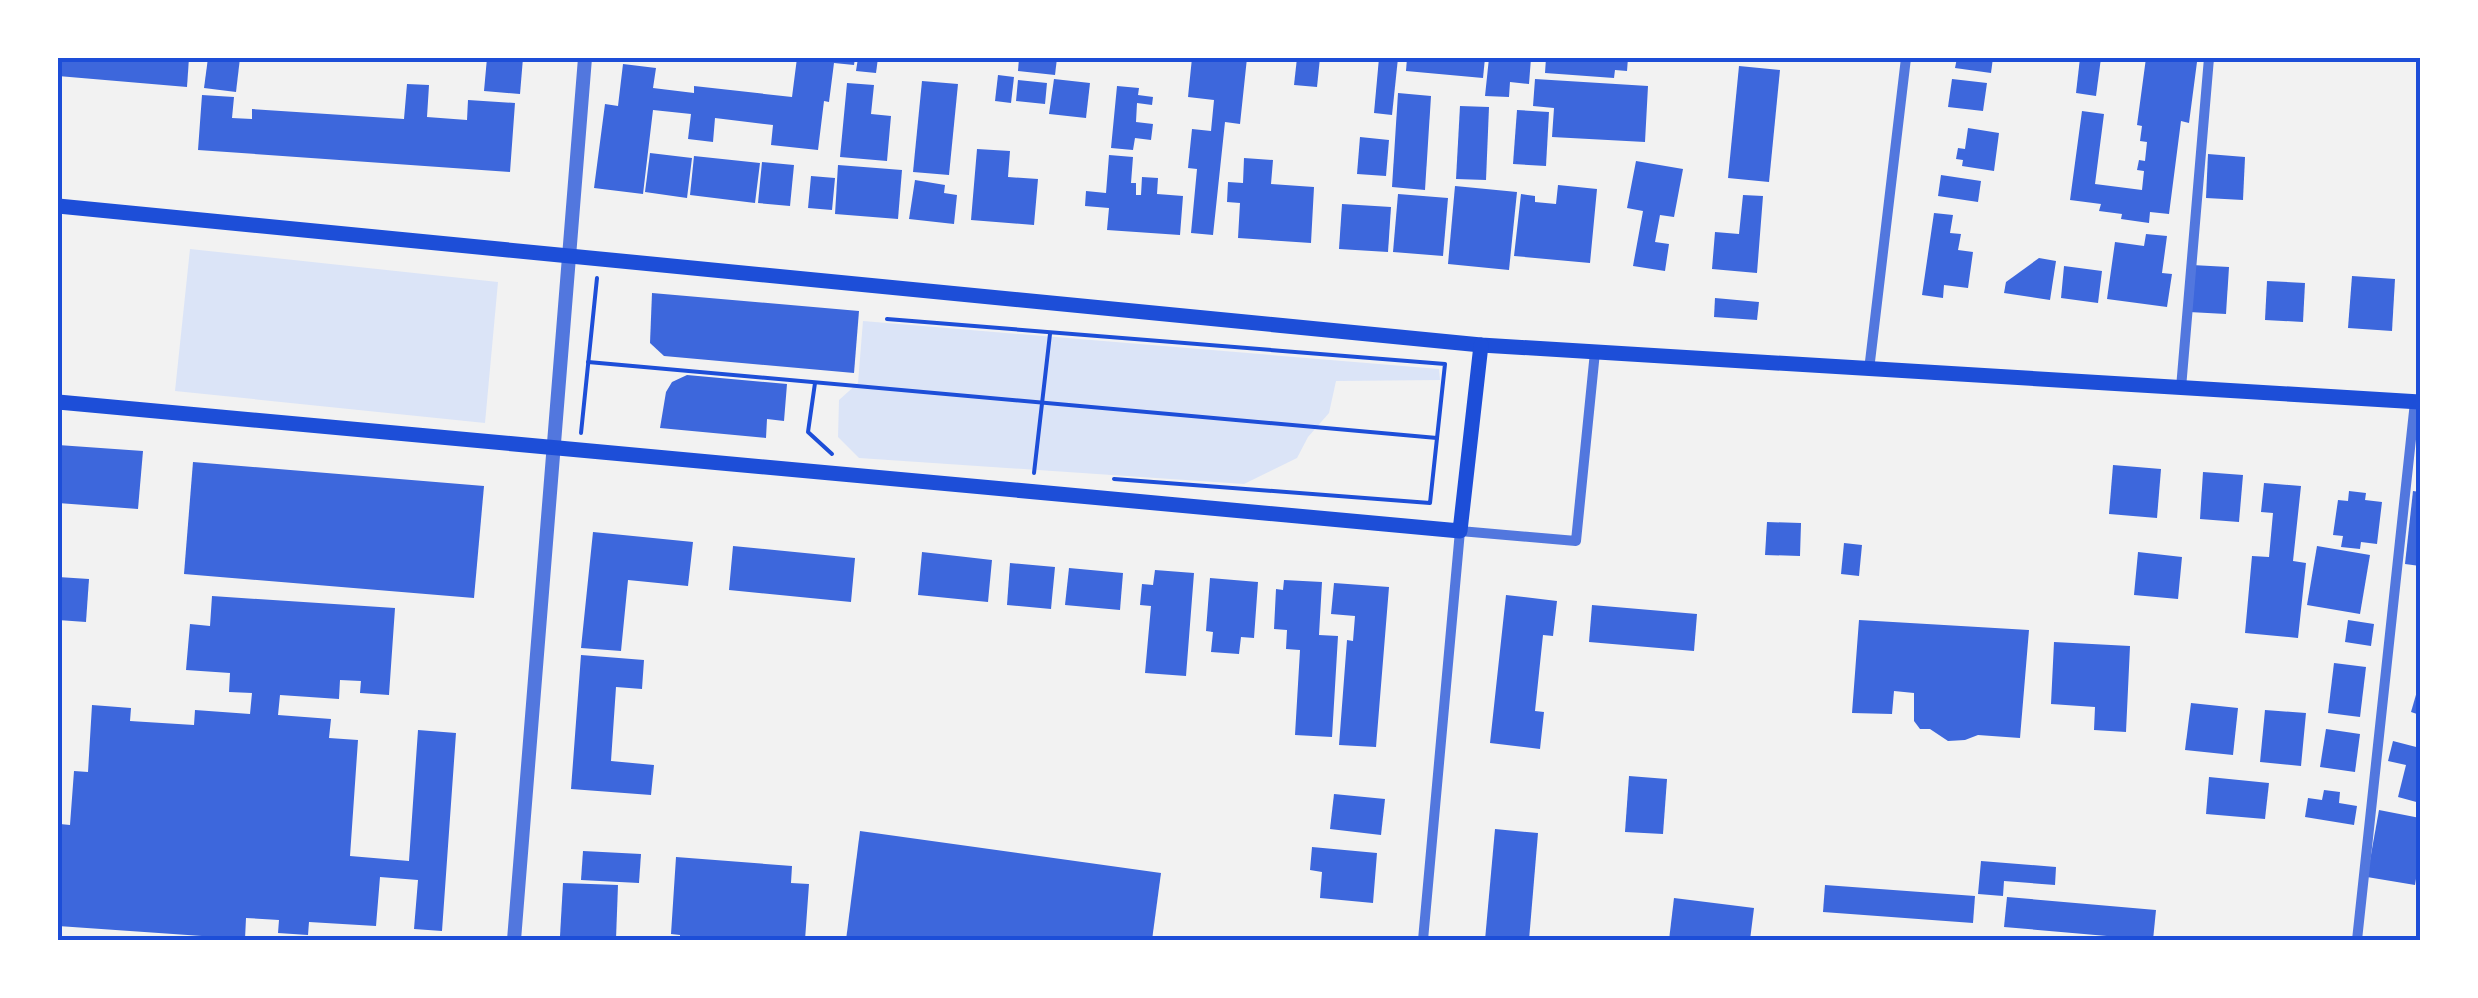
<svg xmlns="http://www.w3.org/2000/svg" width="2478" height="998" font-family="Lato,sans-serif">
  <rect width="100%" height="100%" fill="#f2f2f2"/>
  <g fill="#dbe4f7">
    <polygon points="190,249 498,282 485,423 175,391"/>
    <polygon points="863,321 1439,369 1440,380 1336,381 1329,413 1308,437 1297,458 1244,484 859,458 838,437 839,400 858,383"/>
  </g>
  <g fill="#3d67dc">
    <polygon points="58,58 189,58 187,87 58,76"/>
    <polygon points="208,58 240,58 236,92 204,88"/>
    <polygon points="487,58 523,58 520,94 484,91"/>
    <polygon points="797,58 855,58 854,65 834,63 829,102 824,101 818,150 771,145 773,125 715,118 713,142 688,139 691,114 653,110 643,194 594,188 605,104 618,106 623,64 656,68 653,88 694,93 694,86 792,97"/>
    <polygon points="858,58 878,58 876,73 856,71"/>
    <polygon points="1019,58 1057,58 1055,75 1018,71"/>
    <polygon points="1192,58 1247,58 1240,124 1225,122 1213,235 1191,233 1197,169 1188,168 1192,129 1211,131 1214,100 1188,97"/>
    <polygon points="1297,58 1320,58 1317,87 1294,85"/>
    <polygon points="1379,58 1398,58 1392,115 1374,113"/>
    <polygon points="1407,58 1485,58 1483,78 1406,71"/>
    <polygon points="1489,58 1531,58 1529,84 1510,82 1509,97 1485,96"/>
    <polygon points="1546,58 1628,58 1627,71 1615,70 1614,78 1545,73"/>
    <polygon points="1957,58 1993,58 1991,73 1955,68"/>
    <polygon points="2080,58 2101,58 2096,96 2076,93"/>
    <polygon points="2146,58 2197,62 2189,123 2181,121 2169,214 2150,212 2149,223 2121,219 2122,214 2099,211 2101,204 2070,200 2082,111 2104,114 2095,184 2142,190 2144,171 2137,170 2139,160 2145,161 2147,142 2140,141 2142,126 2137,125"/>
    <polygon points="1739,66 1780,70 1769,182 1728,178"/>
    <polygon points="998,75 1014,77 1011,103 995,101"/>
    <polygon points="1054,79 1090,83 1086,118 1049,114"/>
    <polygon points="1535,79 1648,86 1645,142 1552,137 1554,108 1533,106"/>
    <polygon points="1952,79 1987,83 1983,111 1948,107"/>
    <polygon points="1018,80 1047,83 1045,104 1016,101"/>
    <polygon points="922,81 958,84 949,175 913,172"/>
    <polygon points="847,83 874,85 871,114 891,116 887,161 840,157"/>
    <polygon points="407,84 429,85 427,117 467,120 468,100 515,103 510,172 198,150 202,95 234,97 232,118 252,119 252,109 404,119"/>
    <polygon points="1117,86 1139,88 1138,95 1153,97 1152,105 1137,103 1136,122 1153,124 1151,140 1135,138 1133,150 1111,148"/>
    <polygon points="1398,93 1431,96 1425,190 1392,187"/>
    <polygon points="1460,106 1489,107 1486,180 1456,179"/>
    <polygon points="1517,110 1549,112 1546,166 1513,164"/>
    <polygon points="1968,128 1999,133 1994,171 1962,166 1963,160 1956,159 1958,148 1965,149"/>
    <polygon points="1360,137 1389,140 1386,176 1357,174"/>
    <polygon points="977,149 1010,151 1008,177 1038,179 1034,225 971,220"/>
    <polygon points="650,153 692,158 687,198 645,192"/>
    <polygon points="2208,154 2245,157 2243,200 2206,198"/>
    <polygon points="1109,155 1133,157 1131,183 1136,183 1136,195 1141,195 1142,177 1158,178 1157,194 1183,196 1180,235 1107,230 1109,208 1085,206 1086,191 1106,193"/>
    <polygon points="694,156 760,163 755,203 690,195"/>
    <polygon points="1244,158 1273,160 1271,184 1314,187 1311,243 1238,238 1240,203 1227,202 1228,182 1243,183"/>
    <polygon points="1636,161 1683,169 1674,217 1660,215 1655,242 1669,244 1665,271 1633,266 1643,211 1627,208"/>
    <polygon points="762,162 794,165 790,206 758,203"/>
    <polygon points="838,165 902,170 898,219 835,214"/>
    <polygon points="1941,175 1981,181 1978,202 1938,196"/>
    <polygon points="811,176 835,178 832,210 808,208"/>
    <polygon points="915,180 945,185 944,193 957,195 954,224 909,219"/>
    <polygon points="1558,185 1597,189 1590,263 1514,256 1521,194 1535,196 1535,202 1556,204"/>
    <polygon points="1455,186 1517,192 1509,270 1448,264"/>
    <polygon points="1398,194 1448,198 1443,256 1393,252"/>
    <polygon points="1743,195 1763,196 1757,273 1712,269 1715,232 1739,234"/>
    <polygon points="1342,204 1391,207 1388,252 1339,249"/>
    <polygon points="1934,213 1953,215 1950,233 1961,234 1958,250 1973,252 1968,288 1944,285 1943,298 1922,295"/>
    <polygon points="2146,234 2167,236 2162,273 2172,274 2167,307 2107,299 2115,242 2144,246"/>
    <polygon points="2039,258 2056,261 2050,300 2004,293 2006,282"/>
    <polygon points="2192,265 2229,267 2226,314 2189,312"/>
    <polygon points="2064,266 2102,271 2098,303 2061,298"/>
    <polygon points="2352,276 2395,279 2392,331 2348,328"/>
    <polygon points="2267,281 2305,283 2303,322 2265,320"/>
    <polygon points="652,293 859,311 854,373 664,356 650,343"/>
    <polygon points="1715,298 1759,302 1757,320 1714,317"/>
    <polygon points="687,375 787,384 784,421 767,419 766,438 660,428 666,392 672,382"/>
    <polygon points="58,445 143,451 138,509 58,503"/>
    <polygon points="193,462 484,486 474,598 184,574"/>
    <polygon points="2113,465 2161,469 2157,518 2109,514"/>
    <polygon points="2203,472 2243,475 2239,522 2200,519"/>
    <polygon points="2264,483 2301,486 2293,561 2306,563 2298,638 2245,633 2252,556 2269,557 2273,513 2261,512"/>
    <polygon points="2349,491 2366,493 2365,500 2382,502 2377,544 2361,542 2360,549 2341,547 2343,536 2333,535 2338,500 2348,501"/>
    <polygon points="2413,491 2420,492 2420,566 2405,564"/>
    <polygon points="1767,522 1801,523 1800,556 1765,555"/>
    <polygon points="593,532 693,542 688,586 628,580 621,651 581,648"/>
    <polygon points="1844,543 1862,545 1859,576 1841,574"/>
    <polygon points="733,546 855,558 851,602 729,590"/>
    <polygon points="2317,546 2370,555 2360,614 2307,605"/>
    <polygon points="922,552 992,560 988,602 918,595"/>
    <polygon points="2138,552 2182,557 2178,599 2134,595"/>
    <polygon points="1010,563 1055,567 1051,609 1007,605"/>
    <polygon points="1069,568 1123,573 1120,610 1065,605"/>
    <polygon points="1155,570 1194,573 1186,676 1145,673 1151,606 1140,605 1142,584 1153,585"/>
    <polygon points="58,577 89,579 86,622 58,620"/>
    <polygon points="1210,578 1258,582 1254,638 1241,637 1239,654 1211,652 1213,632 1206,631"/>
    <polygon points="1284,580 1322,582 1319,635 1338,636 1332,737 1295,735 1300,650 1286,649 1287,630 1274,629 1276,589 1283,590"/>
    <polygon points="1334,583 1389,587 1376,747 1339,745 1347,640 1353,641 1355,616 1331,614"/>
    <polygon points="1506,595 1557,601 1553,636 1543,635 1535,711 1544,712 1540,749 1490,743"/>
    <polygon points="212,596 395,608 389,695 360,693 361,681 340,680 339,699 280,695 278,715 331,719 329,738 358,740 350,856 409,861 418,730 456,733 442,931 414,929 418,880 380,877 376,926 309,922 308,935 278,933 279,920 246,918 245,939 58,926 60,824 70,825 74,771 88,772 92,705 131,708 130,721 194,725 195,710 250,714 252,693 229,692 230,673 186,670 190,624 210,626"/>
    <polygon points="1592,605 1697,614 1694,651 1589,642"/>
    <polygon points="1859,620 2029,630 2020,738 1978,735 1965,740 1948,741 1930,729 1920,729 1914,721 1914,693 1894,691 1892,714 1852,713"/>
    <polygon points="2348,620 2374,624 2371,646 2345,642"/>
    <polygon points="2054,642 2130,646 2126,732 2094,730 2095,707 2051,704"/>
    <polygon points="581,655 644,660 642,689 616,687 611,761 654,765 651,795 571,789"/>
    <polygon points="2334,663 2366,667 2360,717 2328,713"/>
    <polygon points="2420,681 2420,715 2411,712"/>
    <polygon points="2191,703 2238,708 2233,755 2185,750"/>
    <polygon points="2265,710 2306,713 2301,766 2260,762"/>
    <polygon points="2326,729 2360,734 2355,772 2320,767"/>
    <polygon points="2393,741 2420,748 2420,803 2398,797 2406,765 2388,761"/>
    <polygon points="1629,776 1667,779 1663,834 1625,832"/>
    <polygon points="2209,777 2269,783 2265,819 2206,814"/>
    <polygon points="2324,790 2340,792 2339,803 2357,806 2354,825 2305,817 2308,798 2322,800"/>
    <polygon points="1334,794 1385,799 1381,835 1330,829"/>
    <polygon points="2379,810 2420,818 2420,854 2415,885 2367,877"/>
    <polygon points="1495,829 1538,833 1529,940 1485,940"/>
    <polygon points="860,831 1161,873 1152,940 846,940"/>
    <polygon points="1312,847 1377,853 1373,903 1320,898 1322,872 1310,870"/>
    <polygon points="583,851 641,854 639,883 581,880"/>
    <polygon points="676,857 792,866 791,883 809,884 805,940 680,940 680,935 671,934"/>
    <polygon points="1981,861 2056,867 2055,885 2004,881 2003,896 1978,894"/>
    <polygon points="563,883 618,885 616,939 560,936"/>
    <polygon points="1825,885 1975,896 1973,923 1823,912"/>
    <polygon points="2007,897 2156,910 2153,940 2004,927"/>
    <polygon points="1674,898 1754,908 1750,940 1669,940"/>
  </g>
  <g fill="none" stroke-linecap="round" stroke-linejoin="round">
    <g stroke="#1d4ed8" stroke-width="4">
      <polyline points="887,319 1445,364 1430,503 1114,479"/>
      <polyline points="588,362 1437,438"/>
      <polyline points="815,383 808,432 832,454"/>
      <polyline points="581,433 597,278"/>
      <polyline points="1034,473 1050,334"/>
    </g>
    <g stroke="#5277de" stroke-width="10">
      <polyline points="1869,370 1906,58"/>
      <polyline points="2181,388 2209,58"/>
      <polyline points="1423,940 1460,531 1576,541 1595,352"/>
      <polyline points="2357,940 2415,402"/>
    </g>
    <polyline stroke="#5277de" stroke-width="14" points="514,940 585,58"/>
    <g stroke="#1d4ed8" stroke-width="15">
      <polyline points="58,206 1481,345 2420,402"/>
      <polyline points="58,402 1460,531 1481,345"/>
    </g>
  </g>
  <rect width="2478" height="998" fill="none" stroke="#ffffff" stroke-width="120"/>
  <rect x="60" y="60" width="2358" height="878" fill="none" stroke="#1d4ed8" stroke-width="4"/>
</svg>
